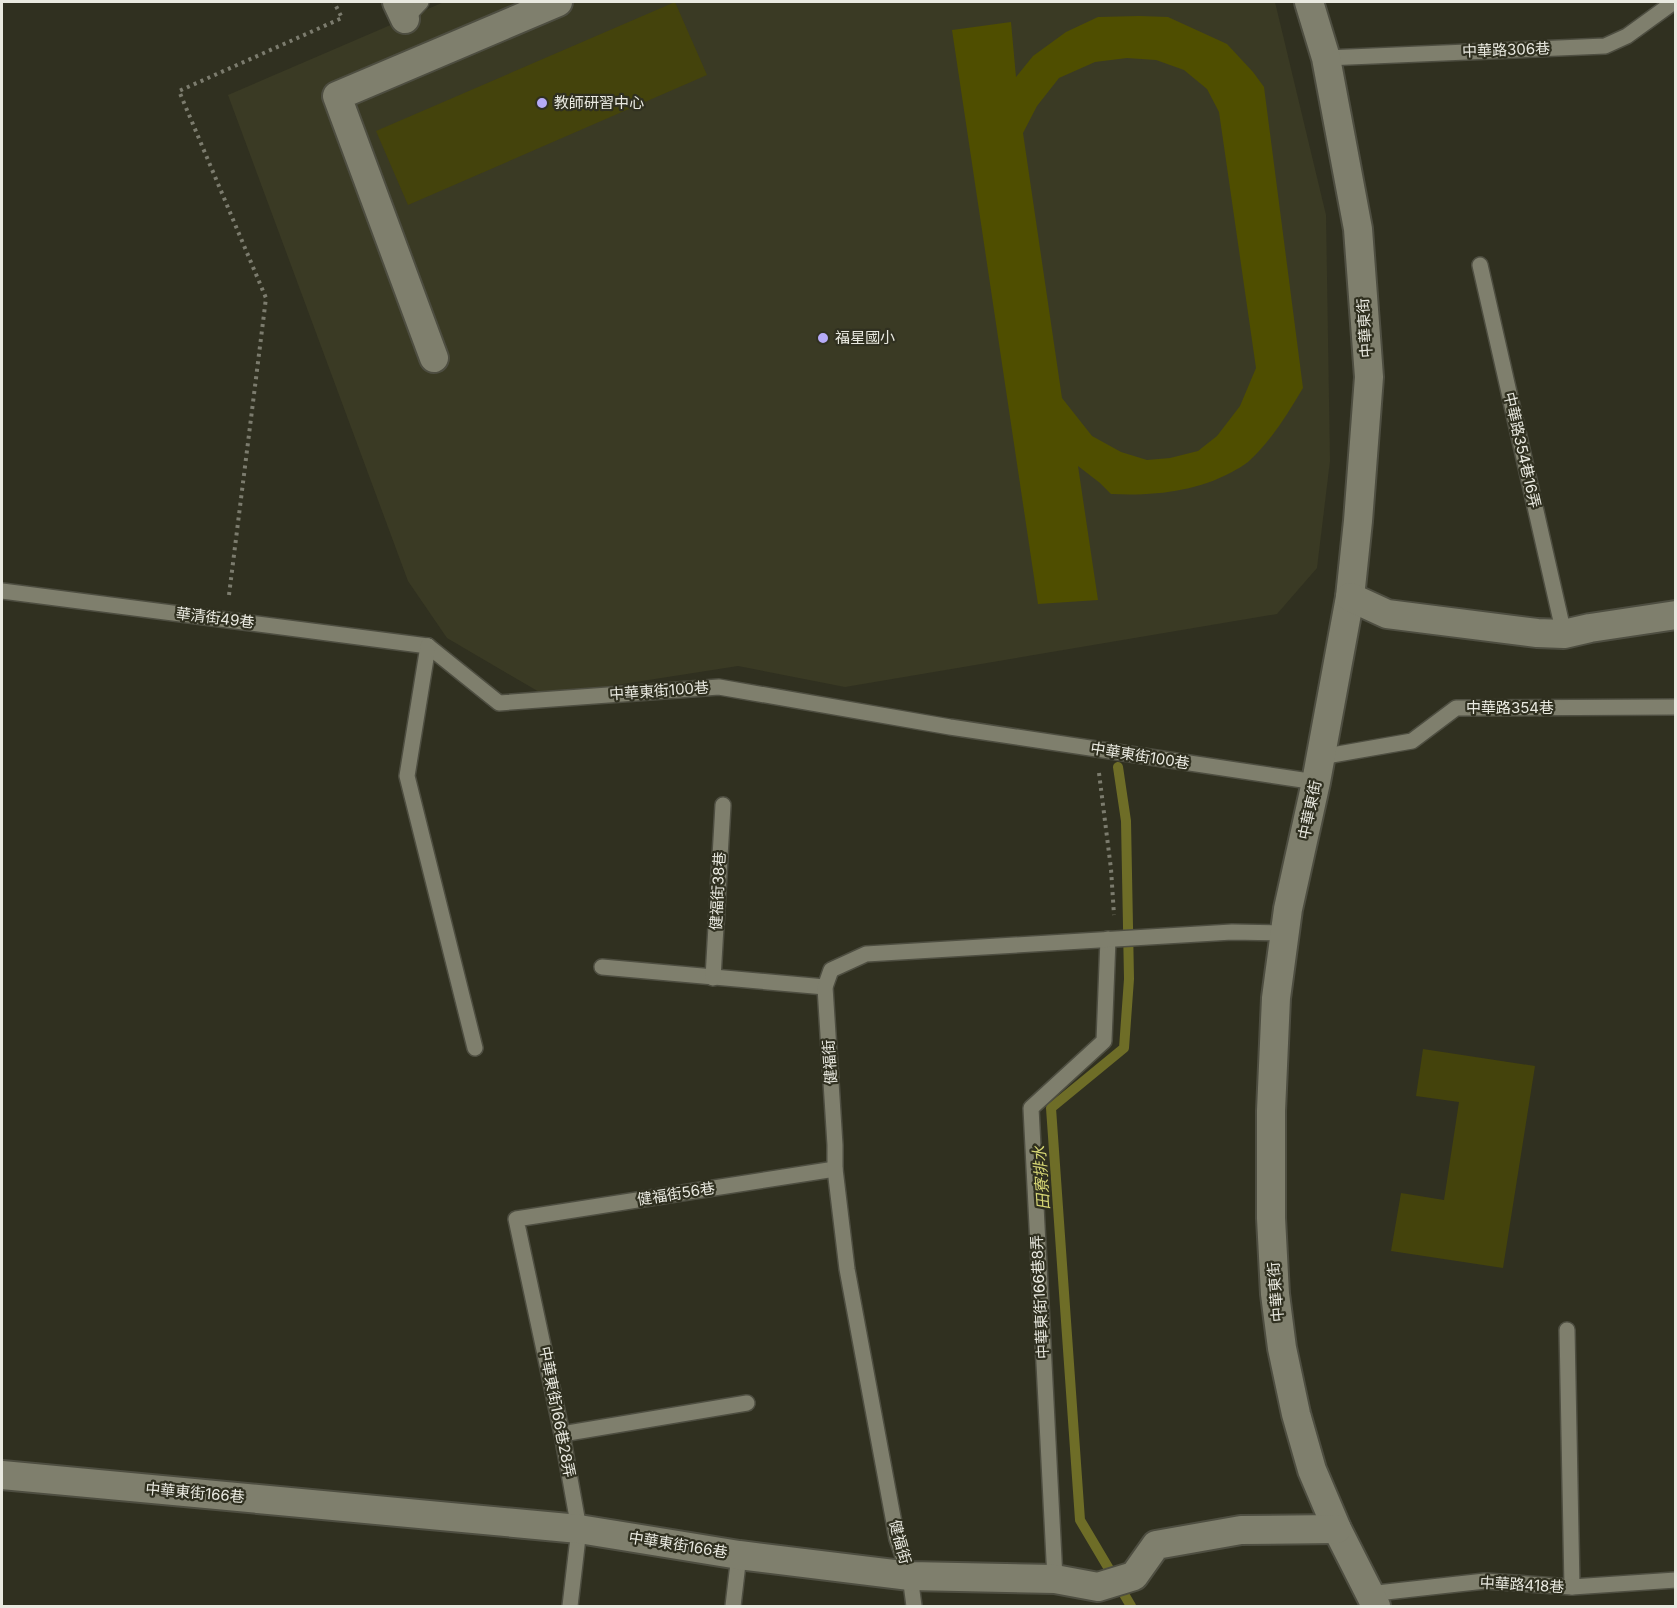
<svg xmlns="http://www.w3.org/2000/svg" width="1677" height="1608" font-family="Inter,'Noto Sans TC',sans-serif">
  <rect width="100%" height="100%" fill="#303020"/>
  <polygon fill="#3a3a24" points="444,2 1275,2 1326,215 1330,461 1317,568 1277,614 845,687 738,666 546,696 447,638 408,581 228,95"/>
  <path fill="#4f4e00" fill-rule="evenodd" d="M1139 16 1168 17 1227 44 1253 72 1264 87 1303 388C1287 415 1271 441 1248 462 1243 466 1237 469 1232 472 1195 492 1153 496 1111 494L1100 483 1078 466 1098 600 1038 604 952 30 1011 22 1016 77 1033 56 1066 32 1098 17ZM1127 58 1156 60 1184 70 1207 89 1219 112 1256 368 1240 406 1217 436 1198 451 1170 458 1147 460 1121 452 1092 436 1062 398 1023 133 1037 106 1059 78 1095 62Z"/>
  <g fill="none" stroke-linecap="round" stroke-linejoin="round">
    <polyline stroke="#6e6d27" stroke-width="10" points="1118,767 1126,821 1129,979 1124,1048 1051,1108 1080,1520 1131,1606"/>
  </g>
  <g fill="#44430c">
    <polygon points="675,2 707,75 408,205 376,131"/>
    <polygon points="1423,1049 1535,1066 1503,1268 1391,1251 1401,1193 1444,1200 1459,1102 1416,1096"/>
  </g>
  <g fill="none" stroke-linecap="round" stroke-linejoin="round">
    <defs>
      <g id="lane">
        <polyline points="405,19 421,2"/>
        <polyline points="1326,58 1605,46 1627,36 1674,2"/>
        <polyline points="1480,265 1564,634"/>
        <polyline points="2,591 428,646"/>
        <polyline points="428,646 499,703 719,687 950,727 1316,782"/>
        <polyline points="428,646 407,776 475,1048"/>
        <polyline points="1321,757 1412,741 1456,708 1676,707"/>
        <polyline points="602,967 825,987"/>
        <polyline points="713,978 723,805"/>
        <polyline points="1567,1330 1572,1587"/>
        <polyline points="562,1434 747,1403"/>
        <polyline points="1055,1579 1031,1108 1104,1041 1108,939"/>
        <polyline points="1368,1594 1485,1581 1572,1587 1676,1580"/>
        <polyline points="570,1606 579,1529 562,1434 516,1219 835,1169"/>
        <polyline points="733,1606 739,1555"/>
        <polyline points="914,1606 910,1576 897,1539 847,1269 835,1169 835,1145 825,987 831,970 866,954 1232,932 1285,933"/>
      </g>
      <g id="street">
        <polyline points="397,2 405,19"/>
        <polyline points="1309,2 1326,58 1358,229 1369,377 1358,521 1350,597 1316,782 1288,909 1276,998 1271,1111 1271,1218 1275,1294 1282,1348 1296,1414 1312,1470 1337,1529 1376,1606"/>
        <polyline points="434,358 337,96 558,2"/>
        <polyline points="1350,597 1387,614 1537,633 1564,634 1590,628 1676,615"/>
        <polyline points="2,1475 579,1529 739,1555 910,1576 1055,1579 1098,1587 1134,1576 1156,1545 1241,1530 1337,1529"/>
      </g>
    </defs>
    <use href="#lane" stroke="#4e4e41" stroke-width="18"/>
    <use href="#street" stroke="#4e4e41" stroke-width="32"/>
    <g stroke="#7c7c6e" stroke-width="4" stroke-dasharray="3 4.5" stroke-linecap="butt">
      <polyline points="229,595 266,298 179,91 342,18 334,2"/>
      <polyline points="1099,773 1111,869 1114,915"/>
    </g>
    <use href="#lane" stroke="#7f7f6d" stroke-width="15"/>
    <use href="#street" stroke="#7f7f6d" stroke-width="28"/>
  </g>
  <g fill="#b6abf8" stroke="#303020" stroke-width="2">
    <circle cx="542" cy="103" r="6"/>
    <circle cx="823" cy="338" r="6"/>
  </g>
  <g text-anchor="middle" stroke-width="4.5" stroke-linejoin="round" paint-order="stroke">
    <g font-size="15" fill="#e9e9e0" stroke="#303020">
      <text transform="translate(1506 50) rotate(-2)" y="5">中華路306巷</text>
      <text transform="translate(1365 328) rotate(-94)" y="5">中華東街</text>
      <text transform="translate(1522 450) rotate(77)" y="5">中華路354巷16弄</text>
      <text transform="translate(215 618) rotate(7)" y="5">華清街49巷</text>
      <text transform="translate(659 691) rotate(-4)" y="5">中華東街100巷</text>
      <text x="1510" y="713">中華路354巷</text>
      <text transform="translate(1140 756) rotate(9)" y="5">中華東街100巷</text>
      <text transform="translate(1310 810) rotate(-78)" y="5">中華東街</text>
      <text transform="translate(718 891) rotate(-87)" y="5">健福街38巷</text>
      <text transform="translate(830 1062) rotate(-94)" y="5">健福街</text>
      <text transform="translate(676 1194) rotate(-9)" y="5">健福街56巷</text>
      <text transform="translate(1276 1292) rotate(-95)" y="5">中華東街</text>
      <text transform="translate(1040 1297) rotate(-93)" y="5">中華東街166巷8弄</text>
      <text transform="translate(557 1412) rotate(79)" y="5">中華東街166巷28弄</text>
      <text transform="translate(195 1493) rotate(5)" y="5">中華東街166巷</text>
      <text transform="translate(900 1542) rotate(75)" y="5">健福街</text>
      <text transform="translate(678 1545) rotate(9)" y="5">中華東街166巷</text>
      <text transform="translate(1522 1585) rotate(3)" y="5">中華路418巷</text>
    </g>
    <g font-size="15" fill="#e9e9e0" stroke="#303020" text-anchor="start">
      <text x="554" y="108">教師研習中心</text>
      <text x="835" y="343">福星國小</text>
    </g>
    <g font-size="16" font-style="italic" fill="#d6d674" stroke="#303020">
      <text transform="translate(1041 1178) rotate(-94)" y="6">田寮排水</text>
    </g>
  </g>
  <rect width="1677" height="1608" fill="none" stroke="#e9e9e0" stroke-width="6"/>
</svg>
